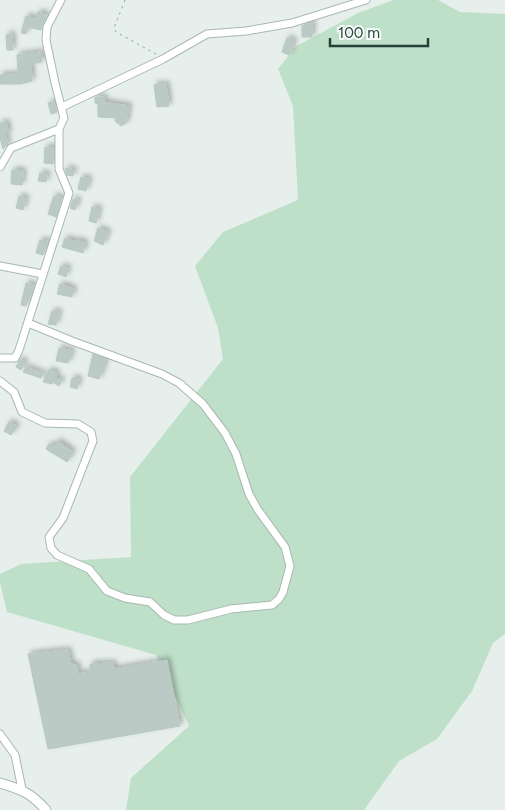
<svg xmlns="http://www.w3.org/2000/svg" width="505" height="810" font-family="Figtree,sans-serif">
  <defs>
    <filter id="shadow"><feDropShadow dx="3" dy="-3" stdDeviation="2.5" flood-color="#0004"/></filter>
  </defs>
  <rect width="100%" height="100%" fill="#e6efeb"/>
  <polygon fill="#bfe0c8" points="394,0 438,0 460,12 505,14 505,634 493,643 472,691 437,739 399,761 364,810 126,810 131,778 189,726 156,655 7,612 0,582 0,574 21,564 131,557 130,477 223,359 218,328 195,266 223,232 298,200 293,106 278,69 295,47 358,13"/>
  <g fill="#bbcac4" stroke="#b8c9c2" filter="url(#shadow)">
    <polygon points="38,12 47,15 42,25 41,30 28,27 26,34 21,33 26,16 36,19"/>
    <polygon points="312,22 312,37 302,37 302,26"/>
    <polygon points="12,34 13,50 7,50 6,35"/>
    <polygon points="287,38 294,41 289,55 282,52"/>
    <polygon points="41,52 42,62 31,64 32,81 21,84 0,84 0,75 18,74 17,55"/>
    <polygon points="166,84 169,106 157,107 154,85"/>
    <polygon points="95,97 104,97 104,102 129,106 126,123 121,126 115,121 116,118 98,117 98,104 95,103"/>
    <polygon points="54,102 57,112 51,114 48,103"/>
    <polygon points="0,122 2,123 6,122 9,133 5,134 8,144 3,149 0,138"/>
    <polygon points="45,147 54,148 53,164 44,163"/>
    <polygon points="65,168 74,170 73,176 67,175"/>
    <polygon points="12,170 23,171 22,185 11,184"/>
    <polygon points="40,173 47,174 46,182 38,181"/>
    <polygon points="81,177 89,179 86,191 78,189"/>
    <polygon points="19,196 26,198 23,210 16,208"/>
    <polygon points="54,196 62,198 56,217 48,214"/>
    <polygon points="73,199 78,200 75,210 70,208"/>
    <polygon points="92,207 99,209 96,223 89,221"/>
    <polygon points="98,228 108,232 103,245 94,241"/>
    <polygon points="65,238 76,242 77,240 85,243 83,253 62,247"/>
    <polygon points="40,240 48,241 43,255 36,253"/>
    <polygon points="61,266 68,268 66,277 58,274"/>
    <polygon points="26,283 34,285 26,306 21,305"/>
    <polygon points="60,284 74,289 72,297 57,294"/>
    <polygon points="52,311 59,312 56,325 48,324"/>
    <polygon points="59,348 72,351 68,363 56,361"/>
    <polygon points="93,354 106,359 99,379 88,376"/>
    <polygon points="20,359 25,362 21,370 16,367"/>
    <polygon points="26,367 43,374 41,378 23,372"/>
    <polygon points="49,370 57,373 55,378 62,380 59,386 53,382 52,384 43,382 45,378 44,375 46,376"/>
    <polygon points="72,378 79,379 77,389 70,387"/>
    <polygon points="9,422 17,426 11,435 4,431"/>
    <polygon points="58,441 73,452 67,462 46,449 49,444 53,446"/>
    <polygon points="68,650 71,664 77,665 78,674 90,672 90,664 113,663 114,669 167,660 180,726 48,749 28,654"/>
  </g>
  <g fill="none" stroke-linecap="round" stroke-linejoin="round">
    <defs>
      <g id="minor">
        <polyline points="62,107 163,59 207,34 246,31 292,23 366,0"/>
        <polyline points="0,167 11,148 59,129"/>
        <polyline points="0,266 43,274"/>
        <polyline points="0,358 15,358 19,350 69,193 59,169 59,129 64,118 55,83 46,40 47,27 61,0"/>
        <polyline points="0,381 14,392 22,412 45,423 78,424 91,432 93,441 89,451 63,518 49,537 51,548 57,555 89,569 107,591 125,598 150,602 164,615 174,620 188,620 231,609 272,605 279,599 283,592 290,566 285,547 258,510 249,494 236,454 225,433 203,404 179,383 162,374 72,341 28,323"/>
        <polyline points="0,734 15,755 22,789"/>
      </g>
      <path id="tertiary" d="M0 783C21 789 31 793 46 810"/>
    </defs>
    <use href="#minor" stroke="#a8b8b2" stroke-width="9"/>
    <use href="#tertiary" stroke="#a8b8b2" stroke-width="11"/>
    <polyline stroke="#86b3a5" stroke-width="1" stroke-dasharray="2.5 4" stroke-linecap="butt" points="125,0 114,28 116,32 156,54"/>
    <use href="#minor" stroke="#fff" stroke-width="7"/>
    <use href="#tertiary" stroke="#fff" stroke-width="9"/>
  </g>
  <path d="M330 38v8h98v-8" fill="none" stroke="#24423a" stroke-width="2.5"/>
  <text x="338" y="38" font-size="15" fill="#24423a" stroke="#f7fbf9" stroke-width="4" paint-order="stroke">100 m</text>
</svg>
